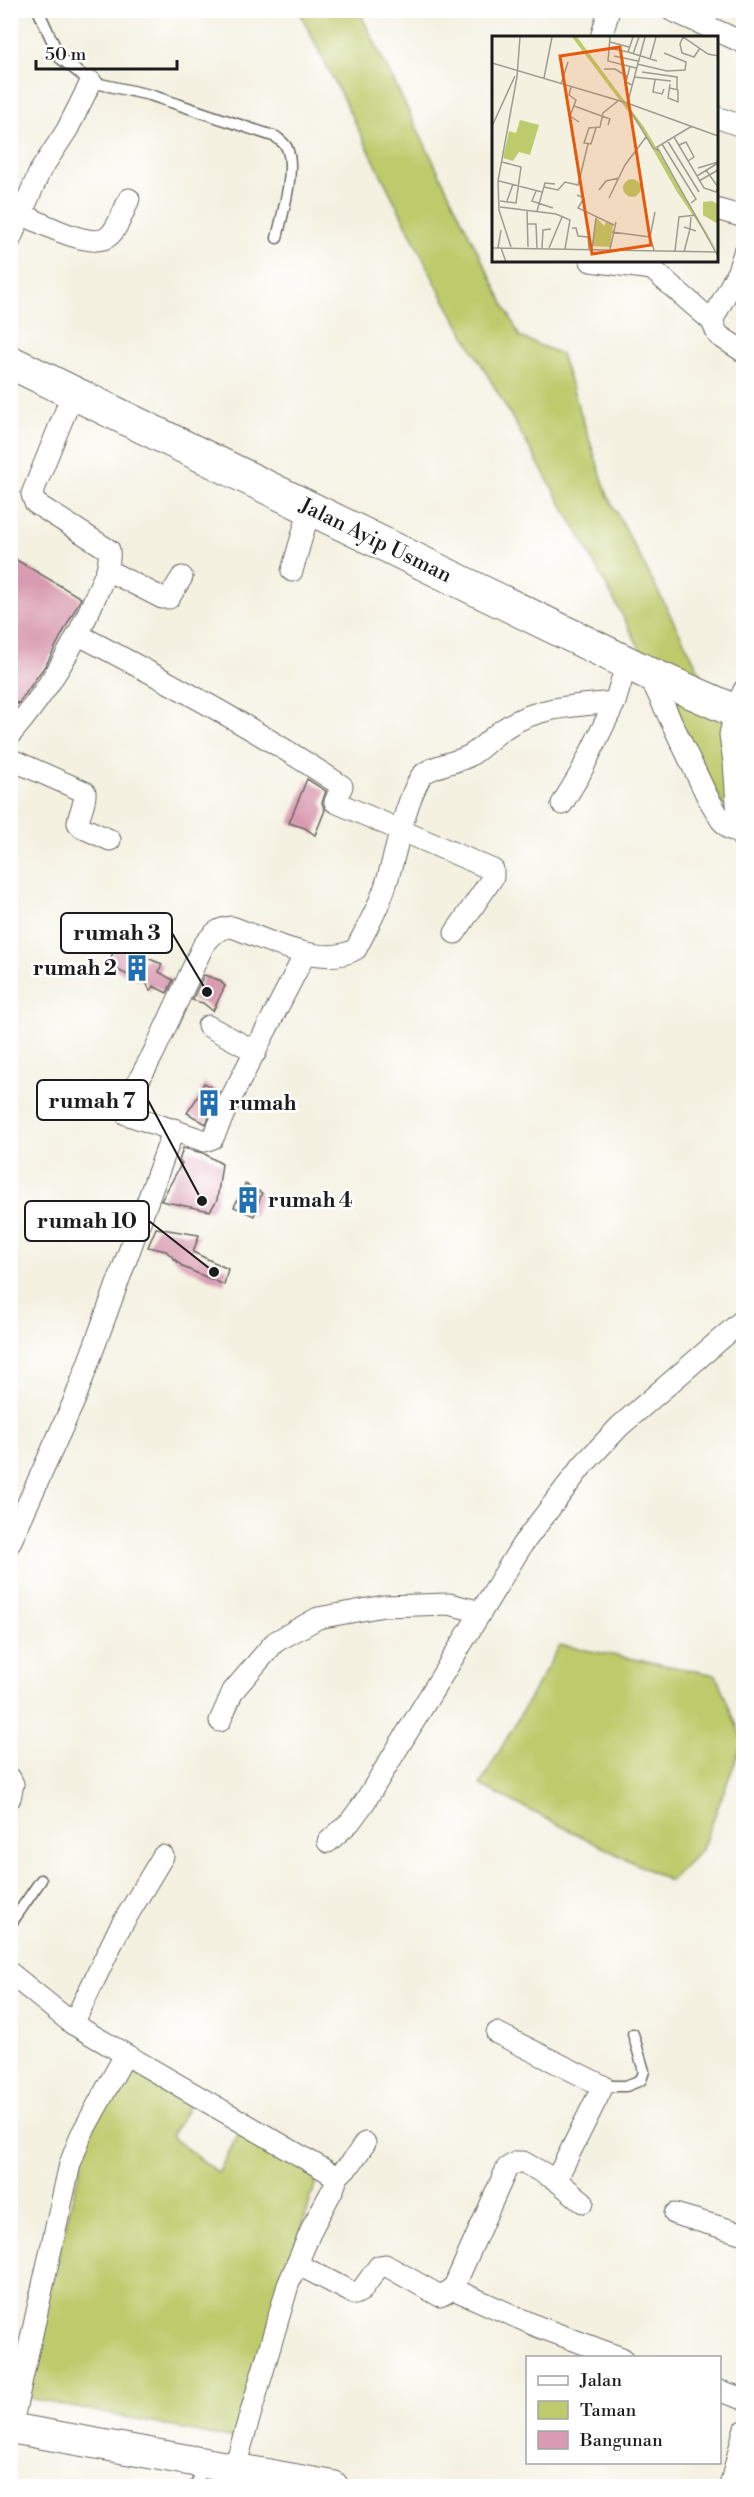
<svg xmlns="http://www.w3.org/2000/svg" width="754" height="2497" font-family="'Libre Bodoni',serif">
  <rect width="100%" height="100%" fill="#fff"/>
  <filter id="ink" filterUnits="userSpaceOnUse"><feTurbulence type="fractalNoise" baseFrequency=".0167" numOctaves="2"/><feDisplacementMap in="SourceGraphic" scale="12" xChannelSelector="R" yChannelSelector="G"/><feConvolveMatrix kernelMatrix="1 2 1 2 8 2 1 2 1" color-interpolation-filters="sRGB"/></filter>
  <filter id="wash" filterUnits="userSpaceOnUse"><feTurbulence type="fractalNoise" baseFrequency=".008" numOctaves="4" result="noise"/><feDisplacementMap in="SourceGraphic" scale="24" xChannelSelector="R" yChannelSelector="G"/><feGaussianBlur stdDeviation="1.35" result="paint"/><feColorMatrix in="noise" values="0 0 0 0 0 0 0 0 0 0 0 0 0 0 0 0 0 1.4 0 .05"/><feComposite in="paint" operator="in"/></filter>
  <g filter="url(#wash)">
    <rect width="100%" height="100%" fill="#f4f1e1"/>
    <g fill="#becb6c" stroke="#6d7444" stroke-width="1.5">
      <polygon points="299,11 359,11 520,337 561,354 608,496 743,754 743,842 582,540 440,292"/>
      <polygon points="560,1645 716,1675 743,1741 702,1849 670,1881 480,1785"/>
      <polygon points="130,2050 193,2099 171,2136 218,2173 243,2125 319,2171 239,2440 22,2397 94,2113"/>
    </g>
    <g id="blocks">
      <g fill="#d99bb1">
        <polygon points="10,556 81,598 47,663 18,704 10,699"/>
        <polygon points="307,779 326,791 322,803 325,810 315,835 305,828 289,823"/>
        <polygon points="116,947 144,961 147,958 162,964 159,972 173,980 167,993 153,986 150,991 145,980 138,980 107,965"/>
        <polygon points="204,975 219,980 225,986 213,1011 203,1003 192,1000"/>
        <polygon points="204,1083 220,1092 206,1124 187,1113 197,1098"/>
        <polygon points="183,1148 203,1153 222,1164 217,1200 210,1211 161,1201 182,1163 179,1161"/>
        <polygon points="245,1184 262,1193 254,1216 234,1207"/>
        <polygon points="156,1228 199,1235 193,1252 228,1269 224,1285 183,1267 166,1251 148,1247"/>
      </g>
    </g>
  </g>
  <g filter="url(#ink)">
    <use href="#blocks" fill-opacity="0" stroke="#686761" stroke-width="1.5"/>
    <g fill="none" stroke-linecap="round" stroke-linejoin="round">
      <defs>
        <g id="lane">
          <path d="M38 10 60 58 91 82 150 95 276 137C281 141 287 145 288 151 295 172 282 216 277 238"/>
          <polyline points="10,1925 41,1880"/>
          <polyline points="603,2086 626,2086 641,2080 644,2071 633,2034"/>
          <polyline points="195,2486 205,2465"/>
        </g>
        <g id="street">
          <polyline points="671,10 744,43"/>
          <polyline points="601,38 609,10"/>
          <polyline points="716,117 744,127"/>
          <polyline points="716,209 744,217"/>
          <path d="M22 214C39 222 92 251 109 236 118 228 124 210 129 199"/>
          <polyline points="10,240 40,171 67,130 91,82"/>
          <polyline points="591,261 652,269 712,321 718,335 744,352"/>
          <polyline points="712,321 738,271 744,253"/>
          <polyline points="107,570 162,598 169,598 182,577"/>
          <polyline points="292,571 310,508"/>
          <path d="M79 635C169 682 258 730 342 786L335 802 493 870V877L455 933"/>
          <polyline points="648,673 707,796 721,820 730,829 739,832"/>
          <polyline points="744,690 735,710 730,735 734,762 739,832 744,841"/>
          <path d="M10 735C48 691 75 646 97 593 103 578 111 566 109 550L35 503 32 494 73 393"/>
          <path d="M10 759 85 792C86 803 79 812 78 823L83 828 110 840"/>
          <polyline points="562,804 580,774 615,702"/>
          <path d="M305 954 231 1098 213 1138 205 1141 126 1114 124 1108 154 1052 203 946C212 935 217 928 232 927 265 939 323 969 356 949 366 929 378 909 385 887 397 852 402 811 420 778 427 766 456 763 469 756 482 749 492 736 505 728 535 707 579 705 615 702L627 662"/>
          <polyline points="208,1026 256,1052"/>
          <polyline points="10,1543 75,1399 174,1129"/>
          <polyline points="220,1721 233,1691 275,1642 318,1618 384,1606 449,1604 481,1612"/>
          <polyline points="10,1778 13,1784 10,1798"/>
          <polyline points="328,1842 350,1822 364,1803 522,1545 582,1466 620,1426 744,1319"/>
          <polyline points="10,1973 73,2024 337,2177"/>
          <polyline points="73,2024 118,1931 163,1856"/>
          <polyline points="497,2033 603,2086 556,2180"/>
          <polyline points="675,2214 744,2234"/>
          <polyline points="297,2264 355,2294 361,2291 379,2266 385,2265 440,2296 453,2289 539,2327 622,2358"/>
          <polyline points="453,2289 507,2168 517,2162 523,2162 556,2180 583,2202"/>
          <polyline points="720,2391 744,2399"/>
          <polyline points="11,2428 70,2164 81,2135 125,2055"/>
          <polyline points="234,2470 288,2285 313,2226 334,2187 337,2177 352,2162 365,2143"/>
          <polyline points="730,2486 744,2431"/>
        </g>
        <polyline id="secondary" points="10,2428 333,2486"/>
        <polyline id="primary" points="10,362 648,673 744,715"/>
      </defs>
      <use href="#lane" stroke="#686761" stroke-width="13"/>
      <use href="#street" stroke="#686761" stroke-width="23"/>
      <use href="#secondary" stroke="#686761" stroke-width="32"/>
      <use href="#primary" stroke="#686761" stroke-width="35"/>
      <use href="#lane" stroke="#fff" stroke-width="10"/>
      <use href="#street" stroke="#fff" stroke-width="21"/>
      <use href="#secondary" stroke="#fff" stroke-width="30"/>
      <use href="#primary" stroke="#fff" stroke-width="33"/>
    </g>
  </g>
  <defs>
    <symbol id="building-bare" viewBox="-9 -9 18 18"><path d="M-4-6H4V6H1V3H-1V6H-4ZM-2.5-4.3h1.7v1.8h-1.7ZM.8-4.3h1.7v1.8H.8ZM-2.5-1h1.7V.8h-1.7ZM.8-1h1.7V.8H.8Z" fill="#1f6fb2" stroke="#fff" stroke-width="2.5" paint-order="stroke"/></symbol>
  </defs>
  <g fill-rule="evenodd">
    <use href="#building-bare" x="118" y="949" width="38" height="38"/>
    <use href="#building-bare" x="190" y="1084" width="38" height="38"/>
    <use href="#building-bare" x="229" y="1181" width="38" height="38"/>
  </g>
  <g text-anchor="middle" stroke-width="5" stroke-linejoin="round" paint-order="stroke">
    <g font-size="21" fill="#1c1c1c" stroke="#fff">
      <text transform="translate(376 540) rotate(26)" y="7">Jalan Ayip Usman</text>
    </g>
    <g font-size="21" font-weight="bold" fill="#1c1c1c" stroke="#fff" text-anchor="start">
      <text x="117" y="975" text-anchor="end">rumah 2</text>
      <text x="229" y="1110">rumah</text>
      <text x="268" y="1207">rumah 4</text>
    </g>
  </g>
  <g transform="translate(492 36)">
    <rect width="226" height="226" fill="#f4f1e1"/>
    <path d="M80 1H85L152 91 226 216 185 156 150 94ZM28 84 47 89 38 119 27 116 21 125 11 122 17 95 24 97ZM131 152a9 9 0 1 1 18 0a9 9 0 1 1-18 0ZM220 165 226 168V188L211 179V166ZM104 181 112 190 114 186 121 189 118 211 100 210Z" fill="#becb6c"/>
    <path fill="none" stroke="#9e9c92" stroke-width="1.5" d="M118 1 116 25 144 32M141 1 136 16 165 25M153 1 135 69 161 112 168 115M118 6 137 11M117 12 136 16M190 17 188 8 191 1 216 18 226 20M190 17 202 21 208 12M141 18 147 1M122 20 146 25M158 23 164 1M0 27 135 67 226 100M145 28 175 35 193 34 194 26 172 17M138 30 134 46 140 49M112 33H123L136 41M150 36 185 41V53M142 41 179 45M52 42 60 1M163 44 161 56 170 58 172 53M69 48 76 26M79 51 77 59 84 64 78 80 87 86M178 52 186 54V66L176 62 178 48M82 70 118 83 116 89M1 88 23 40M200 90 165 111 226 220M104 92 99 108 92 107 97 92 108 91 111 77 126 65M182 101 212 152 224 156 226 151 214 134M175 104 207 156M170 108 204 163 199 167M187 109 194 106 202 121 196 125M206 132 226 126M205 140 226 127M7 145 50 156M207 145 226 134M52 151 66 154 73 146 86 149 96 108M107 154 114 145 127 142M44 155 40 165 61 172M85 159 92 162 86 172 122 189M117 162 133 129 154 101M8 165 24 167 29 131 10 126M15 165 21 148M8 171 64 178 78 184 73 213M35 175 36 211M45 175 53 147 63 148M199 181 198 193 204 195M35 188H44L45 212M192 191 198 193 192 216M80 192H84L86 200 96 201 97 213M120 196 158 201M19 211 7 174 6 145 25 41 28 1M0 212H9L14 226M6 212 9 194M9 212 226 216M50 212 51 194 59 193M57 212 70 181M100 213 104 182M118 213 124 186M162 214 158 201 163 176M183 215 187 181 204 179"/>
    <path fill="#e8590c" fill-opacity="0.15" stroke="#e8590c" stroke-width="3" d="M128 11 159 209 100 218 68 20Z"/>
    <rect width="226" height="226" fill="none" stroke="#1c1c1c" stroke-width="3"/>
  </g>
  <path fill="none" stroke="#1c1c1c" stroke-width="2" d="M207 992L172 933M202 1201L148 1100M214 1272L149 1221"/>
  <g fill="#1c1c1c" stroke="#fff" stroke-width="2">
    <circle cx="207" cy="992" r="6"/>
    <circle cx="202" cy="1201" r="6"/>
    <circle cx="214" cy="1272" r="6"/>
  </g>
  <g fill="#fff" stroke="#1c1c1c" stroke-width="2">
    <rect x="61" y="913" width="111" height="40" rx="6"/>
    <rect x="37" y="1080" width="111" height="40" rx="6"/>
    <rect x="25" y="1201" width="124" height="40" rx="6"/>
  </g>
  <g font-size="22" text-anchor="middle" font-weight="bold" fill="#1c1c1c">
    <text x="117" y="940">rumah 3</text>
    <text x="92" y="1108">rumah 7</text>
    <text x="87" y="1228">rumah 10</text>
  </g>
  <rect width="754" height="2497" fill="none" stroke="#fff" stroke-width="36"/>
  <rect x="526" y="2356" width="195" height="108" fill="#ffffff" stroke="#a4a4a4" stroke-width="1.5"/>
  <rect x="538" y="2376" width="30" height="9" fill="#ffffff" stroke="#a4a4a4" stroke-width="1.5"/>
  <text x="580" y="2386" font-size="18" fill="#1c1c1c">Jalan</text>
  <rect x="538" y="2401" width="30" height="18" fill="#becb6c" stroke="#a4a4a4" stroke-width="1.5"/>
  <text x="580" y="2416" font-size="18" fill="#1c1c1c">Taman</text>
  <rect x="538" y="2431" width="30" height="18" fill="#d99bb1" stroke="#a4a4a4" stroke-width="1.5"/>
  <text x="580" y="2446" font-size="18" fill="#1c1c1c">Bangunan</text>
  <path d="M36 60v9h141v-9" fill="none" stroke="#1c1c1c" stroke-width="3"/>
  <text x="45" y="60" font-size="18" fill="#1c1c1c" stroke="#ffffff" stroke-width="4.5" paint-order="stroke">50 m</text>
</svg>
